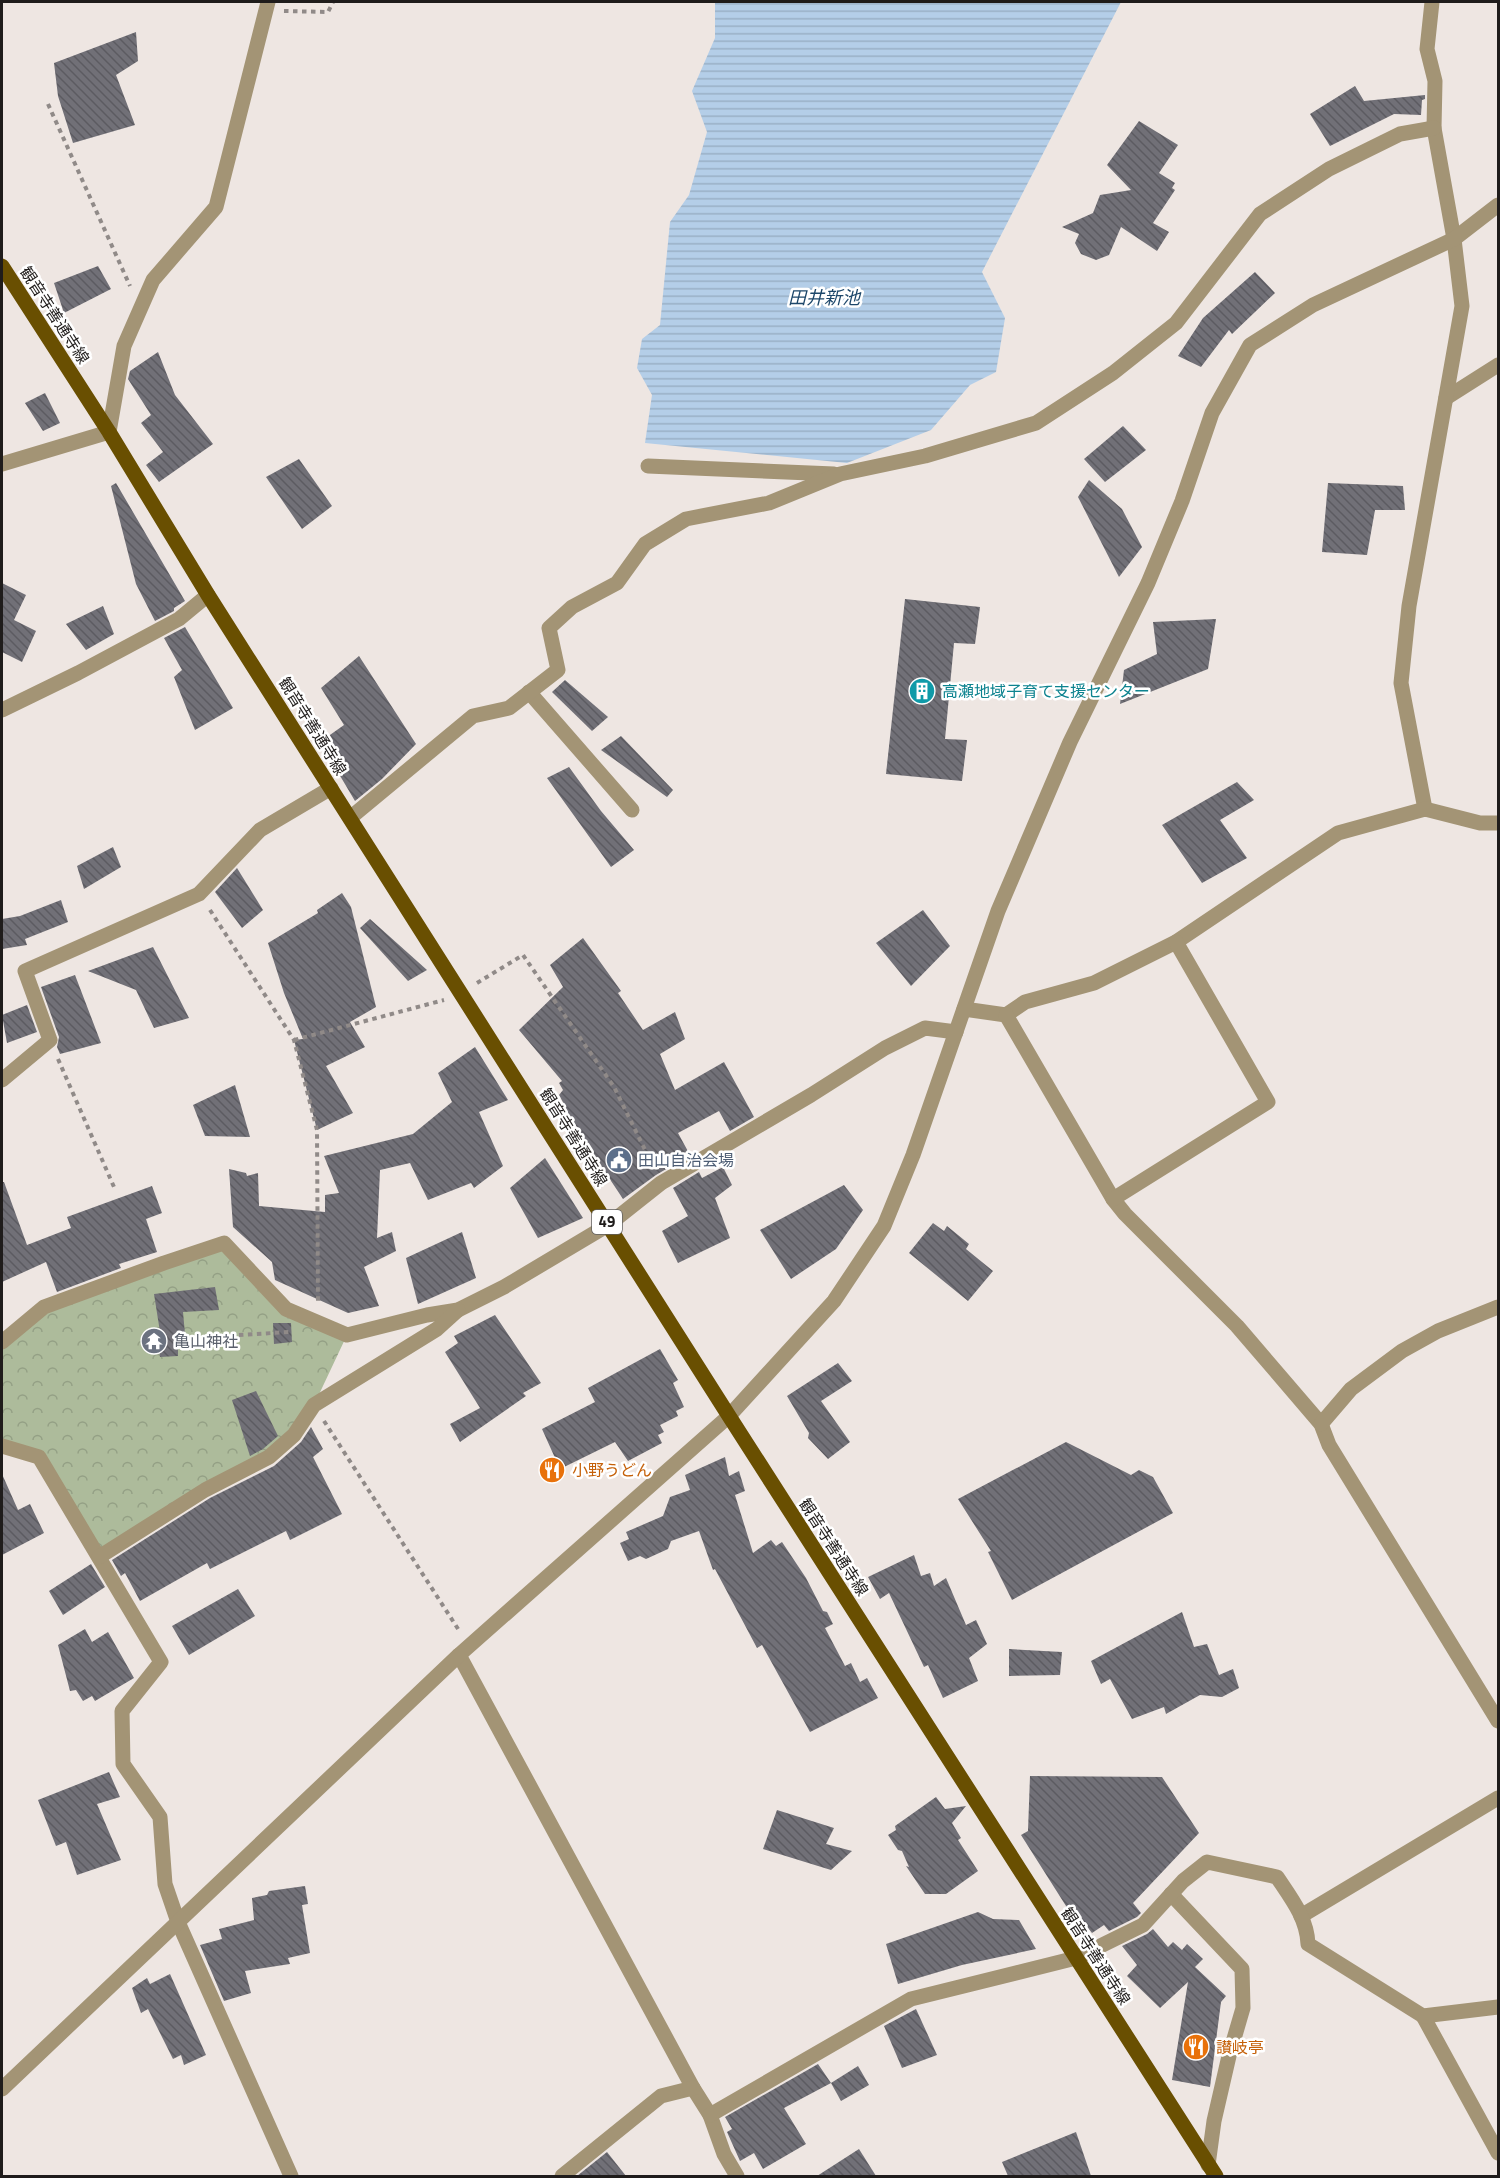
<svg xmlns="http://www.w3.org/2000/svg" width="1500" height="2178" font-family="'Titillium Web','Noto Sans JP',sans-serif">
  <defs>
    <pattern id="forest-crowns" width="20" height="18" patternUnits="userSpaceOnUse" patternTransform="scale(1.5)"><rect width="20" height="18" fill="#adbb9b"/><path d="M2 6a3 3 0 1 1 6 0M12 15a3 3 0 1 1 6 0" fill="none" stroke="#94a085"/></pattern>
    <pattern id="water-rules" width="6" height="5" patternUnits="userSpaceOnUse" patternTransform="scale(1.5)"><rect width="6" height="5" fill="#b4cee8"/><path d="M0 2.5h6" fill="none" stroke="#9ab0c6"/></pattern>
    <pattern id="building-back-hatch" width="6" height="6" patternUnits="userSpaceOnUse" patternTransform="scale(1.5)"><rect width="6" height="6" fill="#717077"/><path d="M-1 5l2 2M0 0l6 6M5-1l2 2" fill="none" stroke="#5c5b61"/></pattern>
  </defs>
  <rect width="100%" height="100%" fill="#eee6e2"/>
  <polygon fill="url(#forest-crowns)" points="224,1243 286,1309 347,1335 314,1405 294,1435 99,1557 39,1457 2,1446 2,1342 44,1307"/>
  <polygon fill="url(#water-rules)" points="715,2 1121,2 982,272 1005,318 996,372 970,385 931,430 847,463 645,443 652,395 637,368 642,339 660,325 670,222 689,195 707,132 692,91 715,38"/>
  <g fill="url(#building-back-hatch)">
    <polygon points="136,32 138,61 116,75 135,125 73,143 58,96 54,63"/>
    <polygon points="1355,86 1364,101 1425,95 1425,99 1422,100 1421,115 1394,114 1330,146 1310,114"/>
    <polygon points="1139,121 1178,145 1159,173 1175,183 1172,188 1175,190 1153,223 1169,232 1157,251 1121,227 1109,255 1096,260 1081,254 1075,243 1079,234 1062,227 1093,213 1100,195 1131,190 1107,165"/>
    <polygon points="98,266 111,289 64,313 54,283"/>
    <polygon points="1255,272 1275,293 1232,334 1229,330 1201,367 1178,356 1203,318"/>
    <polygon points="158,352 175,395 213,444 159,482 146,465 163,452 141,423 151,415 128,379 130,371"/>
    <polygon points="45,393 60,423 43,431 25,403"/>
    <polygon points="1123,426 1146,450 1105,482 1084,459"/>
    <polygon points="299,459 332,506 302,529 266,477"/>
    <polygon points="1089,480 1122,509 1142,547 1119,577 1078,497"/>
    <polygon points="116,483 185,601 174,608 174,611 155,621 136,584 111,486"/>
    <polygon points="1328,483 1403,486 1405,510 1375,510 1367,555 1322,552"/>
    <polygon points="2,583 26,595 14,620 36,631 22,662 2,652"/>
    <polygon points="905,599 980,607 975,644 954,643 945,739 967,740 962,781 886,774"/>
    <polygon points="103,606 114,634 86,650 66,624"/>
    <polygon points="1216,619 1208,669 1120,704 1124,670 1157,654 1153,622"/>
    <polygon points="185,627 233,708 195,730 174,677 182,670 164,638"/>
    <polygon points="359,656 416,744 382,779 355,801 320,742 344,725 321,688"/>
    <polygon points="565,680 608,717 592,731 552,692"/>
    <polygon points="621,736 673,790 667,797 601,750"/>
    <polygon points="569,767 601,811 634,850 611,867 547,778"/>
    <polygon points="1237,782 1254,800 1220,820 1247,858 1202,883 1162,825"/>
    <polygon points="113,847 121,867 84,889 77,866"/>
    <polygon points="237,868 263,910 242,928 215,892"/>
    <polygon points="342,893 351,907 376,1007 350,1022 365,1047 326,1066 353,1113 317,1130 294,1040 303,1039 284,993 268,943 318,913 317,910"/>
    <polygon points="61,900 68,922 25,939 27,945 2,949 2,919 20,916"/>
    <polygon points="923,910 950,946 911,986 876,943"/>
    <polygon points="370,919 427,970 408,981 360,928"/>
    <polygon points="583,938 621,991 618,993 643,1030 675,1012 685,1039 660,1054 675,1090 724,1062 754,1117 730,1131 719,1111 678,1133 690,1155 656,1175 623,1199 562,1107 564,1104 559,1095 563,1090 559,1083 562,1081 519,1030 563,987 550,965"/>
    <polygon points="153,947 189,1018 154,1028 136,990 88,971"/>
    <polygon points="75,975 101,1043 60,1054 57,1047 59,1037 41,987"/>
    <polygon points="27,1005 37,1032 7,1043 2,1015"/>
    <polygon points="475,1047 508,1100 479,1112 503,1166 474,1188 471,1183 428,1200 410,1163 380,1170 377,1238 392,1232 396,1251 364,1267 379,1306 348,1313 275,1280 272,1262 233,1227 229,1169 246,1173 247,1176 258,1173 259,1206 325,1212 325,1195 339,1193 324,1156 413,1134 452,1102 438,1073"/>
    <polygon points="235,1085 250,1137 205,1136 193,1105"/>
    <polygon points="545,1158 583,1218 538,1238 510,1188"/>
    <polygon points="723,1167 732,1185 715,1198 730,1238 678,1263 662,1231 688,1216 673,1188 699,1172 702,1178"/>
    <polygon points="2,1182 4,1182 27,1245 71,1228 67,1217 152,1186 162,1213 146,1219 157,1252 119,1264 121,1268 57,1292 46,1262 2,1282"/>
    <polygon points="844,1185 863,1210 836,1249 791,1279 760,1230"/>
    <polygon points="933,1223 944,1231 947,1226 969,1244 966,1249 993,1271 968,1301 909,1253"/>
    <polygon points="462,1232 476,1278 418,1304 406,1258"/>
    <polygon points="215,1287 219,1310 183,1312 186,1345 178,1346 178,1356 160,1357 156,1332 160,1332 154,1294"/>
    <polygon points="495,1315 541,1383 523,1393 526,1396 460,1442 450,1424 480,1408 445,1352 458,1343 454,1336"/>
    <polygon points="273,1323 291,1323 292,1342 274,1344"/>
    <polygon points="660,1349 678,1380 673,1383 684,1407 676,1411 678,1416 660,1425 664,1432 658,1435 662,1443 628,1461 615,1442 560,1469 542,1429 595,1402 588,1388"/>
    <polygon points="838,1363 852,1381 821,1401 850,1442 828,1459 808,1438 809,1433 787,1396"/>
    <polygon points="256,1391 278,1436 263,1449 250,1456 232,1400"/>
    <polygon points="311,1427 323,1449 313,1457 342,1514 290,1540 286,1531 210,1569 207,1563 140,1601 125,1573 121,1576 112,1560 210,1498 274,1466 301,1442"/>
    <polygon points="1066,1442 1131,1475 1139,1470 1153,1477 1173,1513 1012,1600 988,1552 991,1551 958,1499"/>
    <polygon points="725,1457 729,1476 739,1471 745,1491 735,1495 753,1553 771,1540 776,1546 782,1542 806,1578 823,1611 827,1612 833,1624 825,1628 845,1666 851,1663 860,1682 867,1678 878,1698 810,1732 762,1645 757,1648 715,1569 713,1570 699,1531 671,1541 668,1549 646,1559 640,1556 628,1561 620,1543 629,1539 626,1532 663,1516 670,1497 690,1490 685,1475"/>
    <polygon points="2,1474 18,1510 30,1504 44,1533 2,1555"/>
    <polygon points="914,1555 921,1576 930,1573 934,1586 946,1578 966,1625 976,1620 987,1644 969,1658 978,1681 943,1698 928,1665 924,1667 889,1593 880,1599 868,1577"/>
    <polygon points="91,1564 105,1587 63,1615 49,1591"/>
    <polygon points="238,1589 255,1616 189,1655 172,1626"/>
    <polygon points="1182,1612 1194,1647 1207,1644 1219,1675 1233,1669 1239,1688 1222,1697 1200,1695 1166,1714 1164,1707 1132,1719 1110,1679 1101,1684 1091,1661"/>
    <polygon points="85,1629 92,1642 108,1632 134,1678 95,1701 92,1696 83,1701 76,1690 70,1691 58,1645"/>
    <polygon points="1009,1649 1062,1652 1060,1675 1009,1676"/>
    <polygon points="109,1772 120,1797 97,1804 121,1860 77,1875 66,1842 56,1846 38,1800"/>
    <polygon points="1030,1776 1162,1777 1199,1833 1133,1903 1141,1913 1137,1917 1109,1931 1104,1925 1092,1933 1077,1914 1073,1917 1021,1835 1028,1831"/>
    <polygon points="936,1797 945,1809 966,1806 952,1823 961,1838 958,1840 978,1871 946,1894 925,1894 906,1866 909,1867 902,1851 898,1850 888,1835 896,1830 895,1826"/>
    <polygon points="777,1810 834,1828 826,1844 852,1851 831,1870 763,1849"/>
    <polygon points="305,1886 308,1904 302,1905 310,1953 288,1958 290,1964 245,1971 251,1993 224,2001 200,1945 222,1939 219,1929 254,1920 252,1898 267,1895 269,1891"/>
    <polygon points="978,1912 993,1919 1019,1920 1036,1949 962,1965 898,1984 886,1944"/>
    <polygon points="1153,1929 1168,1947 1173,1942 1182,1950 1187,1944 1203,1959 1195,1967 1226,1996 1221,2002 1210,2087 1172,2080 1188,1982 1160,2008 1127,1976 1137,1965 1122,1946 1147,1934"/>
    <polygon points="170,1974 206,2055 184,2065 181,2055 173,2059 148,2009 141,2013 132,1988 147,1978 150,1984"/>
    <polygon points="916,2009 937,2055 902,2068 884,2026"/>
    <polygon points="818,2064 831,2083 784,2108 806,2144 763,2169 754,2153 740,2161 727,2132 732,2129 725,2117"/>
    <polygon points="858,2066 869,2085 841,2101 831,2083"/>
    <polygon points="1076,2132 1091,2176 1008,2176 1002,2162"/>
    <polygon points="859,2149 876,2176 817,2176"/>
    <polygon points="607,2152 626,2176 577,2176"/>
  </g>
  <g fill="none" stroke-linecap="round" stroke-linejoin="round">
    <g stroke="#908a88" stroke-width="4" stroke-dasharray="4.5 4.5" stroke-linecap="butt">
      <polyline points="284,11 328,12 333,2"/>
      <polyline points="48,104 130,286"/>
      <polyline points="210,910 294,1040 317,1130 318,1303"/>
      <polyline points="477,983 523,955 614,1087 654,1168"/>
      <polyline points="294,1040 444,1000"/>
      <polyline points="58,1059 114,1187"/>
      <polyline points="185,1338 290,1332"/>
      <polyline points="324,1421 460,1632"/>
    </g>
    <g stroke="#a39475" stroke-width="15">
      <polyline points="1446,398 1498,365"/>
      <polyline points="2,464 109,432 124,346 153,280 216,207 268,2"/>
      <polyline points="648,466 834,474"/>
      <polyline points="529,692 632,810"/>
      <polyline points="2,710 78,673 179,619 208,595"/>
      <polyline points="1425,809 1401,683 1409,606 1462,306 1454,239 1434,128 1435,81 1427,49 1432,2"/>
      <polyline points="350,818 473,716 509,708 558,670 549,628 572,607 617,583 645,544 686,519 769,503 840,474 925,456 1036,423 1113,373 1176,323 1260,214 1329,169 1400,134 1434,128"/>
      <polyline points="964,1009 1006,1015 1025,1002 1094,983 1176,942 1338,833 1425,809 1480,823 1498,823"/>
      <polyline points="1006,1015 1113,1199 1125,1214 1237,1326 1321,1424 1329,1445 1498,1721"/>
      <polyline points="2,1080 50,1040 25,971 199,894 260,830 331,788"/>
      <polyline points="1113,1199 1268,1102 1176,942"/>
      <polyline points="2,1342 44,1307 164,1263 224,1243 286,1309 347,1335 427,1315 458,1310 504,1287 608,1225 661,1183 811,1095 885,1048 925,1028 956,1032"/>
      <polyline points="1321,1424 1351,1389 1402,1351 1438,1331 1498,1307"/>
      <polyline points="2,1446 39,1457 161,1662 122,1711 123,1764 160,1817 165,1884 178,1922 291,2176"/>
      <polyline points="99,1557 205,1490 269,1457 294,1435 314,1405 437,1329 458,1310"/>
      <polyline points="459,1655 693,2088 710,2115 724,2154 737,2176"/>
      <polyline points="1171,1894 1242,1969 1243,2008 1229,2056 1214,2121 1208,2165"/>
      <polyline points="1301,1916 1498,1798"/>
      <polyline points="1423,2016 1498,2153"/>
      <path d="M710 2115 911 1999 1076 1958 1143 1925 1183 1881 1207 1862 1277 1877C1291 1898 1307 1918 1308 1944L1423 2016 1498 2007"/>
      <polyline points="562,2176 661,2096 693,2088"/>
    </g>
    <polyline stroke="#a39475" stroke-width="15" points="2,2089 459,1655 729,1416 834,1301 884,1226 913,1155 998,911 1070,742 1148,583 1182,501 1212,413 1250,345 1313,305 1454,239 1498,205"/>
    <polyline stroke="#694f01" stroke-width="15" points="2,266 109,432 208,595 729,1416 1216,2176"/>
  </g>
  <defs>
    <symbol id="building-disc" viewBox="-11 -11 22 22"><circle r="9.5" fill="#0f9aa8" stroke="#fff"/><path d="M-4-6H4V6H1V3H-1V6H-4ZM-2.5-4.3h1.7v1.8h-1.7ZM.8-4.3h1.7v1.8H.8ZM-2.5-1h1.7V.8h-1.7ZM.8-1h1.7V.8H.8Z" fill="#fff"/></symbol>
    <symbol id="civic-disc" viewBox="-11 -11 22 22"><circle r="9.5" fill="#5c6f8a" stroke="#fff"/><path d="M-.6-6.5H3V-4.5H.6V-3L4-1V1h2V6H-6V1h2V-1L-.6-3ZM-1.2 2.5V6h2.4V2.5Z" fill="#fff"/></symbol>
    <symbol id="temple-disc" viewBox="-11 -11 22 22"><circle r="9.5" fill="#6b7280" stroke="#fff"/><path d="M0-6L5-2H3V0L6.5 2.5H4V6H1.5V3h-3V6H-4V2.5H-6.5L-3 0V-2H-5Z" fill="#fff"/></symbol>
    <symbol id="restaurant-disc" viewBox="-11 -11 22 22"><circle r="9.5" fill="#e8710a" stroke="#fff"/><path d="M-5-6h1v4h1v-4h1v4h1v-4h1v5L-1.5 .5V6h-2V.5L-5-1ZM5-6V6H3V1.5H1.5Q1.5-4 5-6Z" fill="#fff"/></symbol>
  </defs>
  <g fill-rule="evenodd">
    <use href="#building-disc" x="907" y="676" width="30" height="30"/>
    <use href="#civic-disc" x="604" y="1145" width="30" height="30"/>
    <use href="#temple-disc" x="139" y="1326" width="30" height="30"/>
    <use href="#restaurant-disc" x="537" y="1455" width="30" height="30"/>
    <use href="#restaurant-disc" x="1181" y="2032" width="30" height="30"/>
  </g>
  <g text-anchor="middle" stroke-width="5" stroke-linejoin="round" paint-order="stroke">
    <rect fill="#fff" stroke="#62605f" stroke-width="1.5" x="592" y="1210" width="30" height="24" rx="4.5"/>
    <g font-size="15" font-weight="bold" fill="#1f1c1b">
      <text x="607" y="1227">49</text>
    </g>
    <g font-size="16" fill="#1f1c1b" stroke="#fff">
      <text transform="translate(55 315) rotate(57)" y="6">観音寺善通寺線</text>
      <text transform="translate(313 726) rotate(58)" y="6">観音寺善通寺線</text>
      <text transform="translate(574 1137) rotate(58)" y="6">観音寺善通寺線</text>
      <text transform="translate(834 1547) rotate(57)" y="6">観音寺善通寺線</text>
      <text transform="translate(1096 1956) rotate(57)" y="6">観音寺善通寺線</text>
    </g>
    <g font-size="16" fill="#0d838f" stroke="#fff" text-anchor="start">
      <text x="942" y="697">高瀬地域子育て支援センター</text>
    </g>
    <g font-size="16" fill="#4e5e75" stroke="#fff" text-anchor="start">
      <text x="638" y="1166">田山自治会場</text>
    </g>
    <g font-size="16" fill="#5b616d" stroke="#fff" text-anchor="start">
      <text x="174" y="1347">亀山神社</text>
    </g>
    <g font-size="16" fill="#c56008" stroke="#fff" text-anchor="start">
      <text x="572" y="1476">小野うどん</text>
      <text x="1216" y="2053">讃岐亭</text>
    </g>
    <g font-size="18" font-style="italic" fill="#1d476a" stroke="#fff">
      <text x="824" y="304">田井新池</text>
    </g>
  </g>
  <rect width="1500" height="2178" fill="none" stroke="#1f1c1b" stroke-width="6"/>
</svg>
